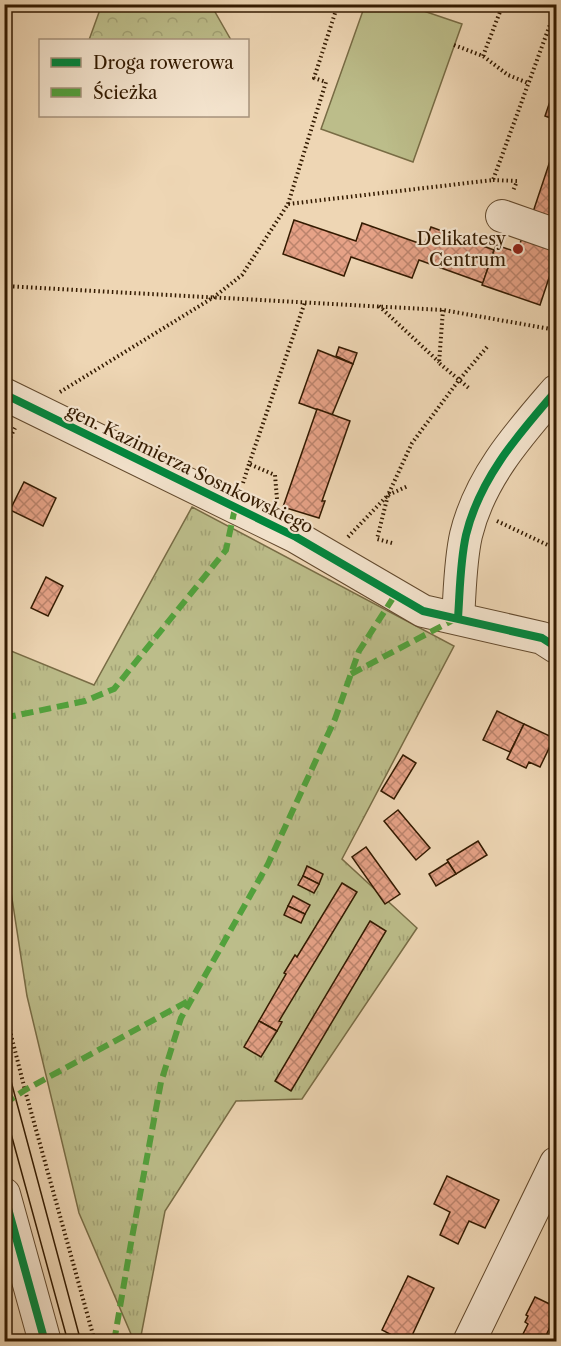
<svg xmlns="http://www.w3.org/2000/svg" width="561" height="1346" font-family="'Libre Caslon Text',serif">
  <defs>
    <pattern id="grass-tufts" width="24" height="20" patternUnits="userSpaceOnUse" patternTransform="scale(1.5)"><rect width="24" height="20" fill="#bcbd8a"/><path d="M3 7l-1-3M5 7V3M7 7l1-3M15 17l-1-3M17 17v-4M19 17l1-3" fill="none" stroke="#a2a275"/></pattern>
    <pattern id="park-crowns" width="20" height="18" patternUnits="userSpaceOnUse" patternTransform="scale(1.5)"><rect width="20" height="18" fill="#bcbd8a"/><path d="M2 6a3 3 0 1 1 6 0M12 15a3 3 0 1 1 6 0" fill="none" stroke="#a2a275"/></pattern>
    <pattern id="building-cross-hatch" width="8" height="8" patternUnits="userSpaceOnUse" patternTransform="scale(1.5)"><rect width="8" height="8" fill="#e6a287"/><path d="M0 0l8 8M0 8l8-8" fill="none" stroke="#bb836c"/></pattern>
  </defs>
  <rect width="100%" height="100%" fill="#eed6b4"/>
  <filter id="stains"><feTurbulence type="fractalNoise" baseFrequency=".00333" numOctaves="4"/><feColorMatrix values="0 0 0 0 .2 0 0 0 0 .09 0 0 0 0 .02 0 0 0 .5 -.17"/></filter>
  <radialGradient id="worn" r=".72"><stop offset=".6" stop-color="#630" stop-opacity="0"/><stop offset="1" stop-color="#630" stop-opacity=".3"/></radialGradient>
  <polygon fill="url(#grass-tufts)" stroke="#786c45" stroke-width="1.5" points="192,507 454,646 342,859 417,928 302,1099 236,1101 165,1211 140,1341 134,1341 79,1213 27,996 5,853 4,648 94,685"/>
  <polygon fill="url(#park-crowns)" stroke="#786c45" stroke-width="1.5" points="102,4 211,5 231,40 89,40"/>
  <polygon fill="#bcbd8a" stroke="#786c45" stroke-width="1.5" points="365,5 406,5 462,24 413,162 321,129"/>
  <g fill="url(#building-cross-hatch)" stroke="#331a00" stroke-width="1.5">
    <polygon points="556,84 556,120 545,116"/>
    <polygon points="556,143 556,221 533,212"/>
    <polygon points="294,220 356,241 362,223 424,245 431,227 494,250 483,283 419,260 412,278 351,257 344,276 283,254"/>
    <polygon points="523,235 556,246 556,257 540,305 482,285 496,245 517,252"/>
    <polygon points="339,347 357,353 353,364 336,356"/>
    <polygon points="318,350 353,364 332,415 299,403"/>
    <polygon points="317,409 350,421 322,501 325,501 319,518 283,507"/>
    <polygon points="24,482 56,498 43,526 10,510"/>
    <polygon points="46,577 63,586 48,616 31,608"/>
    <polygon points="497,711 524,724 510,752 483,740"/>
    <polygon points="524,724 554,738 540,767 529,762 526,768 507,759"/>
    <polygon points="403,755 416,763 394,799 381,791"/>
    <polygon points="398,810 430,848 416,860 384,821"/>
    <polygon points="478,841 487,855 456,874 447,860"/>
    <polygon points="366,847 400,894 385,904 352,857"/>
    <polygon points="448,862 456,874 436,886 429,874"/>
    <polygon points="307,866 323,874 319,884 303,876"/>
    <polygon points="303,876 319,884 314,893 298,885"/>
    <polygon points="342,883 357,892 279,1021 282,1022 277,1031 259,1021 286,974 284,973 295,955 297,957"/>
    <polygon points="293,896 310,905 305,914 288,906"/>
    <polygon points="288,906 305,914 301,923 284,915"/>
    <polygon points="370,921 386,931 291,1091 275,1081"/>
    <polygon points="259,1021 277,1031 261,1057 244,1047"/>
    <polygon points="447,1176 499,1200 485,1228 469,1221 458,1244 440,1235 450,1212 434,1204"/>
    <polygon points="408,1276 434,1288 409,1342 405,1342 382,1330"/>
    <polygon points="535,1297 556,1307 556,1314 543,1342 519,1342 528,1324 525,1322 528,1316 526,1315"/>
  </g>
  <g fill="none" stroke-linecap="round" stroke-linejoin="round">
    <defs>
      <g id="minor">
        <polyline points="502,216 556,235"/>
        <polyline points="4,394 296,537 423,611 542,638 556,647"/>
        <path d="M458 618C460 590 460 562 466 535 480 477 519 434 556 391"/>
        <polyline points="4,1194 45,1342"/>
        <polyline points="469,1342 556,1163"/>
      </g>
    </defs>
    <use href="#minor" stroke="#62492d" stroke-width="34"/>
    <g stroke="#331a00" stroke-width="4" stroke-dasharray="1.5 3" stroke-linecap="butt">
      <polyline points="535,4 555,11 556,6"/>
      <polyline points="454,45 483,56 508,75 528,83"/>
      <polyline points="483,56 503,4"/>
      <polyline points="493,180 517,181 513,191"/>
      <polyline points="288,204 326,82 314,78 338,4"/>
      <polyline points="4,286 443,310 556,330"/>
      <polyline points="379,306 439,362"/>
      <polyline points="443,310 439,363 470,389"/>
      <polyline points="60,392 214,297 242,275 288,204 493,180 555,11 556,12"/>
      <polyline points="4,449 15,428"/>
      <polyline points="243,483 249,464"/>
      <polyline points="277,499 275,475 249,464 305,302"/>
      <polyline points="497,521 556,549"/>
      <polyline points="348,537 388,495 408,486"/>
      <polyline points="392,543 377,539 388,495 412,443 459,380 487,347"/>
      <polyline points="4,994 11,1035 25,1090 95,1342"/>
    </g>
    <use href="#minor" stroke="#f4e4ce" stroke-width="32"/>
    <g stroke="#331a00" stroke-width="1.5">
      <polyline points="4,1055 81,1342"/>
      <polyline points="4,1108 68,1342"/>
    </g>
    <g stroke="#52a13c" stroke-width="6" stroke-dasharray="12 6" stroke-linecap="butt">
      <polyline points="351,674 455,619"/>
      <polyline points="4,718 85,701 114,689 226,550 235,508"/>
      <polyline points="4,1104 25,1090 192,999"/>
      <polyline points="114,1342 131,1243 161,1082 181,1018 268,864 335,719 359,651 395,595"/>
    </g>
    <defs>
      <g id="cycleway">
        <polyline points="4,394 296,537 423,611 542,638 556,647"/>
        <path d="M458 618C460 590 460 562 466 535 480 477 519 434 556 391"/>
        <polyline points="4,1194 45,1342"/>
      </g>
    </defs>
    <use href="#cycleway" stroke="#f4e4ce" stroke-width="11"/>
    <use href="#cycleway" stroke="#00873e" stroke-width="8"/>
  </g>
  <circle fill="#8f2418" stroke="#f4e4ce" stroke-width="2" cx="518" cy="249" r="6"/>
  <g text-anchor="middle" stroke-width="4.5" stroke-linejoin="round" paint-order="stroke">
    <g font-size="18" fill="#331a00" stroke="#f4e4ce" text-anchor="end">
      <text x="506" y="245">Delikatesy<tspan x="506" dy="21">Centrum</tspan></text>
    </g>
    <g font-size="18" fill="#331a00" stroke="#f4e4ce">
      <text transform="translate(190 469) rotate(26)" y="6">gen. Kazimierza Sosnkowskiego</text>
    </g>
  </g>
  <rect width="561" height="1346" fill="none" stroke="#eed6b4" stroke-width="24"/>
  <rect x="6" y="6" width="549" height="1334" fill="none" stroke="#331a00" stroke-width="3"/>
  <rect x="12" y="12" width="537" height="1322" fill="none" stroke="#331a00" stroke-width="1.5"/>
  <rect x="39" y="39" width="210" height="78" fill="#f4e4ce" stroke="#a7937c" stroke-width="1.5"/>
  <rect x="51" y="58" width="30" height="9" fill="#00873e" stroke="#a7937c" stroke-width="1.5"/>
  <text x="93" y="69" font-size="18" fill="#331a00">Droga rowerowa</text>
  <rect x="51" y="88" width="30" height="9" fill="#52a13c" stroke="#a7937c" stroke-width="1.5"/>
  <text x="93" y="99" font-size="18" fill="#331a00">Ścieżka</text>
  <rect width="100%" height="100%" filter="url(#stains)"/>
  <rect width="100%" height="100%" fill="url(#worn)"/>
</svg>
